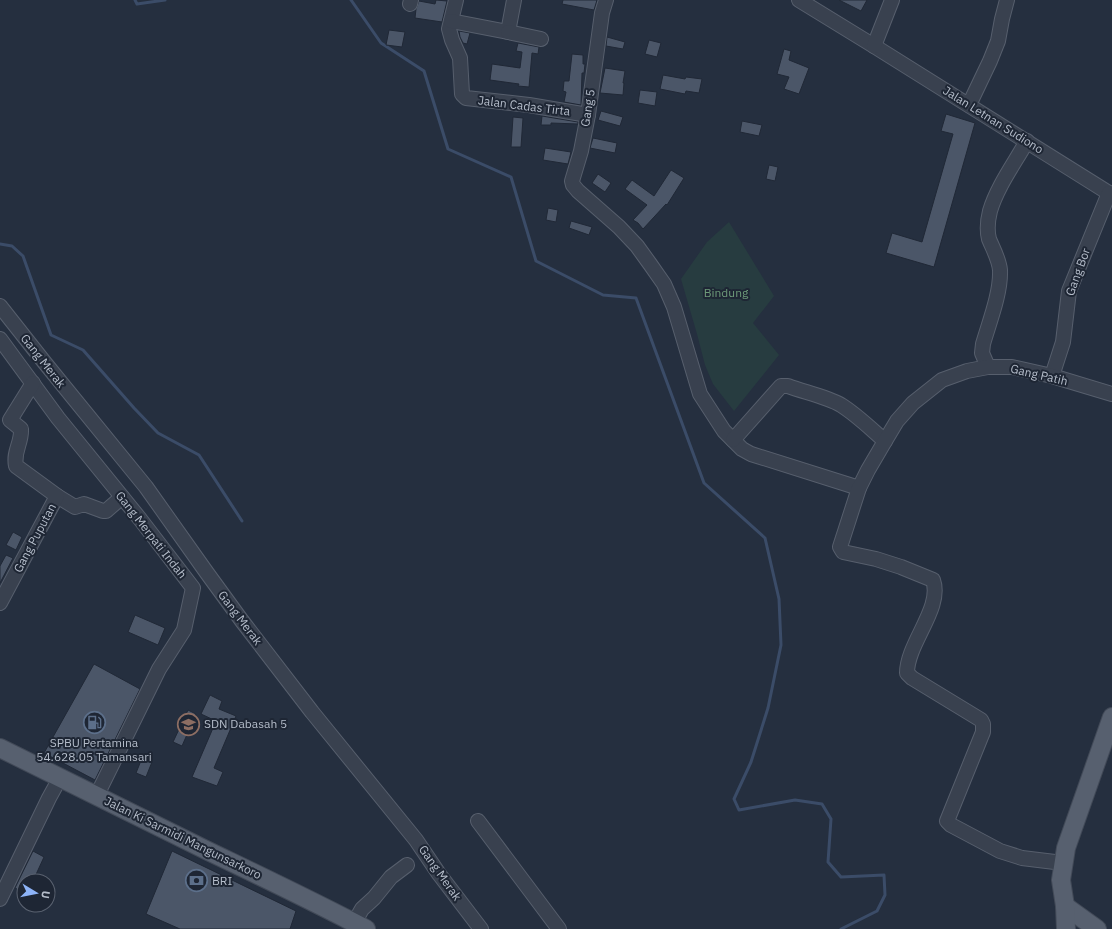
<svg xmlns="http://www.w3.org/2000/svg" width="1112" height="929" font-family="'IBM Plex Sans',sans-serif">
  <rect width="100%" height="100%" fill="#252f3f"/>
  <polygon fill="#273c40" points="729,222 774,296 753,323 779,355 734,411 713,384 705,365 697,334 681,279 707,242"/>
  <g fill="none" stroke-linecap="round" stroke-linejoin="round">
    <g stroke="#3b4c68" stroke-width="3">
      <polyline points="135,0 137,4 165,0"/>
      <polyline points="351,0 381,43 424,71 448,149 511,177 536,261 603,295 636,298 704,483 765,538 779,599 781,645 768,708 751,762 734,799 739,810 795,800 822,804 831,819 828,862 841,877 884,875 885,895 877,911 841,929"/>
      <polyline points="0,244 12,246 23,256 51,335 83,350 134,408 158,433 199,455 242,521"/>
    </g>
  </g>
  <g fill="#4b5668" stroke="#202836">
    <polygon points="436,0 447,1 442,22 415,18 416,9 419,1 435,4"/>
    <polygon points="563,0 597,0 594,10 562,4"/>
    <polygon points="839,0 867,0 861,11"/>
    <polygon points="389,30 405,32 402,47 386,45"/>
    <polygon points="459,31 470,33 467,44 463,43 460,37"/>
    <polygon points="607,37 625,42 623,49 606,46"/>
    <polygon points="649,40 661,43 657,57 645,54"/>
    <polygon points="518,43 539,47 538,54 532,53 529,87 518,86 519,84 490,80 492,64 520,68 522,52 516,51"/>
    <polygon points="784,49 791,51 789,60 809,68 799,94 784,89 789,77 777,74"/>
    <polygon points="572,54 583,55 583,64 585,64 584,73 582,73 581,105 564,102 566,92 563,91 564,81 569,81"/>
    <polygon points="605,68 625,71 623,83 624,83 623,95 600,93"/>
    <polygon points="663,75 685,79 686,77 702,79 699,93 686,91 685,94 660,89"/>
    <polygon points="640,90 657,92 655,106 638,103"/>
    <polygon points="601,111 623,117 620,126 598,120"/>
    <polygon points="946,114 975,123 934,267 886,253 892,233 922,242 953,134 941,131"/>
    <polygon points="542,116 578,122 578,124 551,123 551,125 541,125"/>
    <polygon points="513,117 523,118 521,147 511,147"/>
    <polygon points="742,121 762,125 759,136 740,132"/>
    <polygon points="593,138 617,143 615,153 590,148"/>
    <polygon points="545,148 571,152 568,164 543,160"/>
    <polygon points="769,165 778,167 775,181 766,179"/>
    <polygon points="671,170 684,178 667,205 666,204 643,229 638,223 633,220 647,205 625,189 632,180 654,196"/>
    <polygon points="598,174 611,183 605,192 592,183"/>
    <polygon points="548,208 558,210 556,222 546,220"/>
    <polygon points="571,221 592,227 589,235 569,228"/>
    <polygon points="13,532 22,537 16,550 6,545"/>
    <polygon points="6,555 13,558 0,583 0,566"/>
    <polygon points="135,615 165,628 158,645 128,632"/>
    <polygon points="94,664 140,689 95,780 44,753"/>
    <polygon points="210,695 222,701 219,709 236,716 214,768 223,772 217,786 192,777 216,721 201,714"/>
    <polygon points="188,710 196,714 182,746 173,742"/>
    <polygon points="142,758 152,762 146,777 136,773"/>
    <polygon points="33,851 44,857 33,881 24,881 24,893 15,888"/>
    <polygon points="172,851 296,911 290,929 180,929 146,914"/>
  </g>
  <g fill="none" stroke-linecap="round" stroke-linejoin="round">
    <defs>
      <g id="minor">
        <polyline points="456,0 449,29 452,40 460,58 462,94 466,98 529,105 588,115"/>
        <polyline points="606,0 602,13 588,115 581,151 572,181 573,185 578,191 619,227 637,246 650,264 664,284 674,307 700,394 724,431 742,449 751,454 859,488"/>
        <polyline points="799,0 874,46 1112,195"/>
        <polyline points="410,4 411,0"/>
        <polyline points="451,21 508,32 514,0"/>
        <polyline points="508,32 541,39"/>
        <polyline points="874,46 892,0"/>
        <polyline points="969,105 990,61 998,41 1002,19 1007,0"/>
        <polyline points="0,306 45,363 146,487 207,573 242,621 312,712 416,840 439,874 481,929"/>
        <polyline points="0,339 58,418 140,519 193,588 184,630 159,669 98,793"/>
        <path d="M988 367 982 353 983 344C989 323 1001 293 1000 270 999 259 993 249 989 239 987 231 988 219 990 211 997 187 1014 164 1027 141"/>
        <polyline points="1052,376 1063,342 1069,291 1109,193"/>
        <path d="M733 440 781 386H788C804 392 827 397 841 405 857 415 871 429 885 441"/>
        <polyline points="57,496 75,507 84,504 103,511 106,511 122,497"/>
        <path d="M0 603 57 496 16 466C13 451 22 443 21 429L10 420 33 383"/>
        <polyline points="478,821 559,929"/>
        <path d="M1063 863 1022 858 1000 851 951 825 947 821 983 732V724L981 720 912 678 907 673C907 643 943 608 933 580L901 567 876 559 843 552 840 547 859 488 868 470 885 441 897 421 913 403 942 380 967 371 988 367H1012L1052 376 1112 394"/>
        <polyline points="0,899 49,798 60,778"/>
        <polyline points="354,923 362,909 374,898 391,877 407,865"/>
      </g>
      <g id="major">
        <path d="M0 748C69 782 137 816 206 850 260 876 313 901 366 929"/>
        <polyline points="1065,906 1097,929"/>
        <polyline points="1066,929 1065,906 1061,880 1066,848 1112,717"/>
      </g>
    </defs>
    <use href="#minor" stroke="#575f6d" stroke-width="16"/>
    <use href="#major" stroke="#424a58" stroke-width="20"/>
    <use href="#minor" stroke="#39414f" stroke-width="14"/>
    <use href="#major" stroke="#57606f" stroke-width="18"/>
  </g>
  <defs>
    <symbol id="fuel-ring" viewBox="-11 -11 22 22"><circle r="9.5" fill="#1e2634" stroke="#5c6f8a" stroke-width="1.5"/><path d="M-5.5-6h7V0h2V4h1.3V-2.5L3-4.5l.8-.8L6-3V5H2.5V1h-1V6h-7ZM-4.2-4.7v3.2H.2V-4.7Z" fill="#5c6f8a"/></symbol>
    <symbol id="school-ring" viewBox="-11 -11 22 22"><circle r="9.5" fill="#1e2634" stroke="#8d6e63" stroke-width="1.5"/><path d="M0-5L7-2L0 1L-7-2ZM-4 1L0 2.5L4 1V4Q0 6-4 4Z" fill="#8d6e63"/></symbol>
    <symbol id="bank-ring" viewBox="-11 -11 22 22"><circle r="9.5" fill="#1e2634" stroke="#5c6f8a" stroke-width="1.5"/><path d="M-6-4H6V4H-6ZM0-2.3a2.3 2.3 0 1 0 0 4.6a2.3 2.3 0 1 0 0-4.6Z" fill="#5c6f8a"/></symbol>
  </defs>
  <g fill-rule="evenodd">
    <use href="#fuel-ring" x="82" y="710" width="25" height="25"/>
    <use href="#school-ring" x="176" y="712" width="25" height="25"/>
    <use href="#bank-ring" x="184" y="868" width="25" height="25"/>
  </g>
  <g text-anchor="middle" stroke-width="4" stroke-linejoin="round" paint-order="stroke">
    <g font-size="12" fill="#b5bdca" stroke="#1e2634">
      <text transform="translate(524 106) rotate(7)" y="4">Jalan Cadas Tirta</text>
      <text transform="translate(588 108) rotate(-81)" y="4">Gang 5</text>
      <text transform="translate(993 120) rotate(32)" y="4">Jalan Letnan Sudiono</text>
      <text transform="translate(1078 272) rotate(-70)" y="4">Gang Bor</text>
      <text transform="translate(43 361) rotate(52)" y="4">Gang Merak</text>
      <text transform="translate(1039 375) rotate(13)" y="4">Gang Patih</text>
      <text transform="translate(151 535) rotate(52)" y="4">Gang Merpati Indah</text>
      <text transform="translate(35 538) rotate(-62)" y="4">Gang Puputan</text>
      <text transform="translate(240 618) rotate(53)" y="4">Gang Merak</text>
      <text transform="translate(183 838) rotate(26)" y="4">Jalan Ki Sarmidi Mangunsarkoro</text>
      <text transform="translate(440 873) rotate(55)" y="4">Gang Merak</text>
    </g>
    <g font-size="12" fill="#6d9a79" stroke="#1e2634">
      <text x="726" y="297">Bindung</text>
    </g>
    <g font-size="12" fill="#b5bdca" stroke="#1e2634" text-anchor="start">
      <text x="204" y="728">SDN Dabasah 5</text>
      <text x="94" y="747" text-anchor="middle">SPBU Pertamina<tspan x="94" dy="14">54.628.05 Tamansari</tspan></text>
      <text x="212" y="885">BRI</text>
    </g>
  </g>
  <g transform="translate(36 893) rotate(100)"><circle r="19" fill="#1e2634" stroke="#5a6270"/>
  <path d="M0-3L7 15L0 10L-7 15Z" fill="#8db3f7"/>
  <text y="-6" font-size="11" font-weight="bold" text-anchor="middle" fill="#b5bdca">U</text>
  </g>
</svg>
